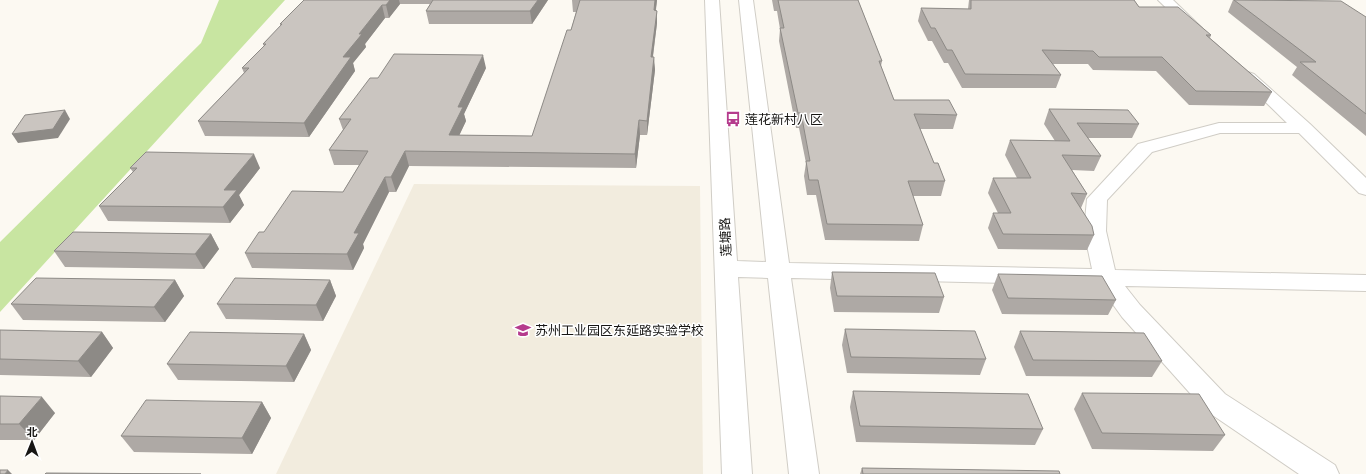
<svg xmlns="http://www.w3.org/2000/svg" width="1366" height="474" font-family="'Open Sans','Noto Sans SC',sans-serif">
  <rect width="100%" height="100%" fill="#fcf9f2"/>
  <polygon fill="#f2ecde" points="414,184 700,186 703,474 276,474"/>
  <polygon fill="#c8e5a1" points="219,0 285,0 0,312 0,242 201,43"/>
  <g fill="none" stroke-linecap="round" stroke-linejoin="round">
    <defs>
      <g id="minor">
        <polygon points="705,0 719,0 737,261 766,262 739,0 753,0 789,263 1092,269 1084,231 1087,199 1138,144 1219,123 1287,123 1240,77 1242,74 1248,72 1254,74 1310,124 1366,178 1366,195 1359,193 1299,133 1220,133 1152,152 1107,200 1106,231 1115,270 1366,275 1366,291 1125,286 1140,305 1225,394 1335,465 1339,474 1299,474 1205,410 1122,317 1099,285 791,278 819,474 789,474 768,278 738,277 752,474 722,474"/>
        <polygon points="1158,0 1173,0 1202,28 1200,31 1195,32 1190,31"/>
      </g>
    </defs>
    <use href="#minor" stroke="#d0cdc6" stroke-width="2"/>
    <use href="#minor" fill="#fff" fill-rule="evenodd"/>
  </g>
  <g fill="#aea9a5">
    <polygon points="304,0 548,0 532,24 429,24 426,11 430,4 400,4 389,18 385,18 365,44 366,47 353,63 355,71 309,137 205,136 198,121 244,73 242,68 264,46 263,44 281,26 280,24"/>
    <polygon points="572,0 657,0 656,10 657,11 657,23 653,57 655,70 647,135 640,135 636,168 409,166 396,192 389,192 363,244 364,248 353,270 252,268 245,253 264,232 343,192 359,165 334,165 329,150 343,130 339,119 378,78 486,68 464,114 466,121 459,135 532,136 571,30 576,12 573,12"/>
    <polygon points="772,0 858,0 882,61 881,66 894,100 957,115 953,129 920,129 934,163 945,181 941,196 913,196 923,225 919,241 825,240 816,195 807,195 804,176 806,163 799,128 796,128 779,41 780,29 777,11 774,11"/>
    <polygon points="969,0 1134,0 1139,7 1211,35 1210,38 1272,92 1264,106 1189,105 1156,71 1093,70 1088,64 1053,64 1061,75 1056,88 962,88 948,63 944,63 932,41 928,41 918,21 921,8 968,9"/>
    <polygon points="1233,0 1264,0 1366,17 1366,136 1292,75 1297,67 1228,12"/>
    <polygon points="1049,109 1139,124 1132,138 1088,138 1101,156 1094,171 1072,170 1087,194 1081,208 1094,235 1087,250 998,249 988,228 993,213 998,213 988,193 993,178 1017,178 1005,155 1010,140 1055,141 1044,124"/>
    <polygon points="130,168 260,168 239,195 244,205 230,223 108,221 99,206 133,172"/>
    <polygon points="211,234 219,249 204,269 65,267 54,251"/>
    <polygon points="832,272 944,297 939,313 834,312 830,288"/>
    <polygon points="998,274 1116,300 1108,315 1002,314 992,290"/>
    <polygon points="175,280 184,296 165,322 23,320 11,304"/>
    <polygon points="330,280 336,296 323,321 226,319 217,304"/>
    <polygon points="845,329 986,359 980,375 847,373 842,345"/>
    <polygon points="0,330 102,332 113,348 91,377 0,375"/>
    <polygon points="1020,331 1162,361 1152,377 1026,376 1014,347"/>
    <polygon points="304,334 311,350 294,382 178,380 167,364"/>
    <polygon points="853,391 1043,429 1035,445 856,442 850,407"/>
    <polygon points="1082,393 1225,435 1213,451 1092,449 1074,409"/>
    <polygon points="0,396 55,413 34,440 0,440"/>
    <polygon points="262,402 271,418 252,454 134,452 121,436"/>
    <polygon points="862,468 1060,474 860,474"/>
  </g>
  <g fill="#8d8a86">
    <polygon points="390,0 399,0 400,4 389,18 386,5"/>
    <polygon points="538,0 548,0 532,24 530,11"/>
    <polygon points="655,0 657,0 654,23 654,10"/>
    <polygon points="382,5 385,18 365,44 366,47 353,63 355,71 309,137 304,123 343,57 359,34"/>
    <polygon points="657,11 657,23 651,70 651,57"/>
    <polygon points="483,55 486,68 464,114 466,121 453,149 449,135 458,107"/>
    <polygon points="654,57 655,70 647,135 647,121"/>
    <polygon points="65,110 70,119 58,138 18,143 12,134"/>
    <polygon points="639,120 640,135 636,168 635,154"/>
    <polygon points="405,151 409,166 396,192 391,177"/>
    <polygon points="254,154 260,168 239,195 244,205 230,223 223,207 224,190"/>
    <polygon points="385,177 389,192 363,244 364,248 353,270 347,254 354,233"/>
    <polygon points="211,234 219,249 204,269 195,254"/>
    <polygon points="175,280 184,296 165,322 154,307"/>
    <polygon points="330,280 336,296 323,321 316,305"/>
    <polygon points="102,332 113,348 91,377 78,361"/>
    <polygon points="304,334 311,350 294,382 286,366"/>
    <polygon points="42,397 55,413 34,440 19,424"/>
    <polygon points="262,402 271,418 252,454 242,438"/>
    <polygon points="8,470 12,474 5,474"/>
  </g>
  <g fill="#cac5c0" stroke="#8d8a86">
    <polygon points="304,0 390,0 386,5 382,5 359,34 362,34 343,57 351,57 304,123 198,121 249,68 242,68 266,44 263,44 282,24 280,24"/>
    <polygon points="433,0 538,0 530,11 426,11"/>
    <polygon points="580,0 655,0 654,10 657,11 651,57 654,57 647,121 639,120 635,154 405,151 391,177 385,177 354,233 359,233 347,254 245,253 259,232 264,232 292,191 343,192 368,151 329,150 351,119 339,119 370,78 378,78 394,54 483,55 458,107 463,107 449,135 532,136 567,30 571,30"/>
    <polygon points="778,0 858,0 882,61 879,61 894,100 949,100 957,115 914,114 934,163 938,163 945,181 908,181 923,225 827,224 818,180 809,180 806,161 810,161 801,113 798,113 780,28 784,28"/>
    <polygon points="971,0 1134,0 1139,7 1178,7 1211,35 1206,35 1272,92 1196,91 1162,57 1099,57 1093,51 1042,50 1061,75 965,74 952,50 947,50 935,28 931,28 921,8 971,9"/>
    <polygon points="1234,0 1341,1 1366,17 1366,114 1300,62 1316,62"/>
    <polygon points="1049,109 1128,110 1139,124 1077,123 1101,156 1062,155 1087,194 1071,193 1092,226 1094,235 1003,234 993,213 1011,213 993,178 1031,178 1010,140 1070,141"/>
    <polygon points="65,110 53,129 12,134 25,115"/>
    <polygon points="146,152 254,154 224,190 237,190 223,207 99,206 137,168 130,168"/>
    <polygon points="73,232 211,234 195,254 54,251"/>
    <polygon points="832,272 935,273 944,297 837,296"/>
    <polygon points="998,274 1102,276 1116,300 1008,298"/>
    <polygon points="36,278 175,280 154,307 11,304"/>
    <polygon points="235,278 330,280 316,305 217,304"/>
    <polygon points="845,329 975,331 986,359 851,357"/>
    <polygon points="0,330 102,332 78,361 0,359"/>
    <polygon points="1020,331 1144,333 1162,361 1033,360"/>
    <polygon points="190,332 304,334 286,366 167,364"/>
    <polygon points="853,391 1028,394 1043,429 860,426"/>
    <polygon points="1082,393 1199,394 1225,435 1102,433"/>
    <polygon points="0,396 42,397 19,424 0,424"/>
    <polygon points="146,400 262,402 242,438 121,436"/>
    <polygon points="862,468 1059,471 1060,474 863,474"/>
    <polygon points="0,470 8,470 5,474 0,474"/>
    <polygon points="46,473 201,474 45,474"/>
  </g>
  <defs>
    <symbol id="bus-bare" viewBox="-9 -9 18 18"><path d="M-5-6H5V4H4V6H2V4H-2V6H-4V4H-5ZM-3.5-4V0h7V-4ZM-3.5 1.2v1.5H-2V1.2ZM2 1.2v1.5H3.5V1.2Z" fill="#b53b8d" stroke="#fff" stroke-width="2.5" paint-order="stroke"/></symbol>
    <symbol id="school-bare" viewBox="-9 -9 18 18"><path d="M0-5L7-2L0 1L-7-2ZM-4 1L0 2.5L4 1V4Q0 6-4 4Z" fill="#b53b8d" stroke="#fff" stroke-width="2.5" paint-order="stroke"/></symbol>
  </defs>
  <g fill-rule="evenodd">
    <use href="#bus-bare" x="722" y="108" width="22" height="22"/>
    <use href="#school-bare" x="512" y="319" width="22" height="22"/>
  </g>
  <g text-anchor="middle" stroke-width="3" stroke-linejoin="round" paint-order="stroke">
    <g font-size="13" fill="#171614" stroke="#fff" text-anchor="start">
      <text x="745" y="124">莲花新村八区</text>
      <text x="535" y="335">苏州工业园区东延路实验学校</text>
    </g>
    <g font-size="13" fill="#171614" stroke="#fff">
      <text transform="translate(725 237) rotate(-93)" y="5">莲塘路</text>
    </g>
  </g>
  <g transform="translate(32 442) rotate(1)" stroke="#ffffff" stroke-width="3" paint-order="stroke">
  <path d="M0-3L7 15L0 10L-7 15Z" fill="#171614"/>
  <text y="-6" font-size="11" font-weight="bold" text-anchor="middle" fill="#171614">北</text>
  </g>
</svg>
